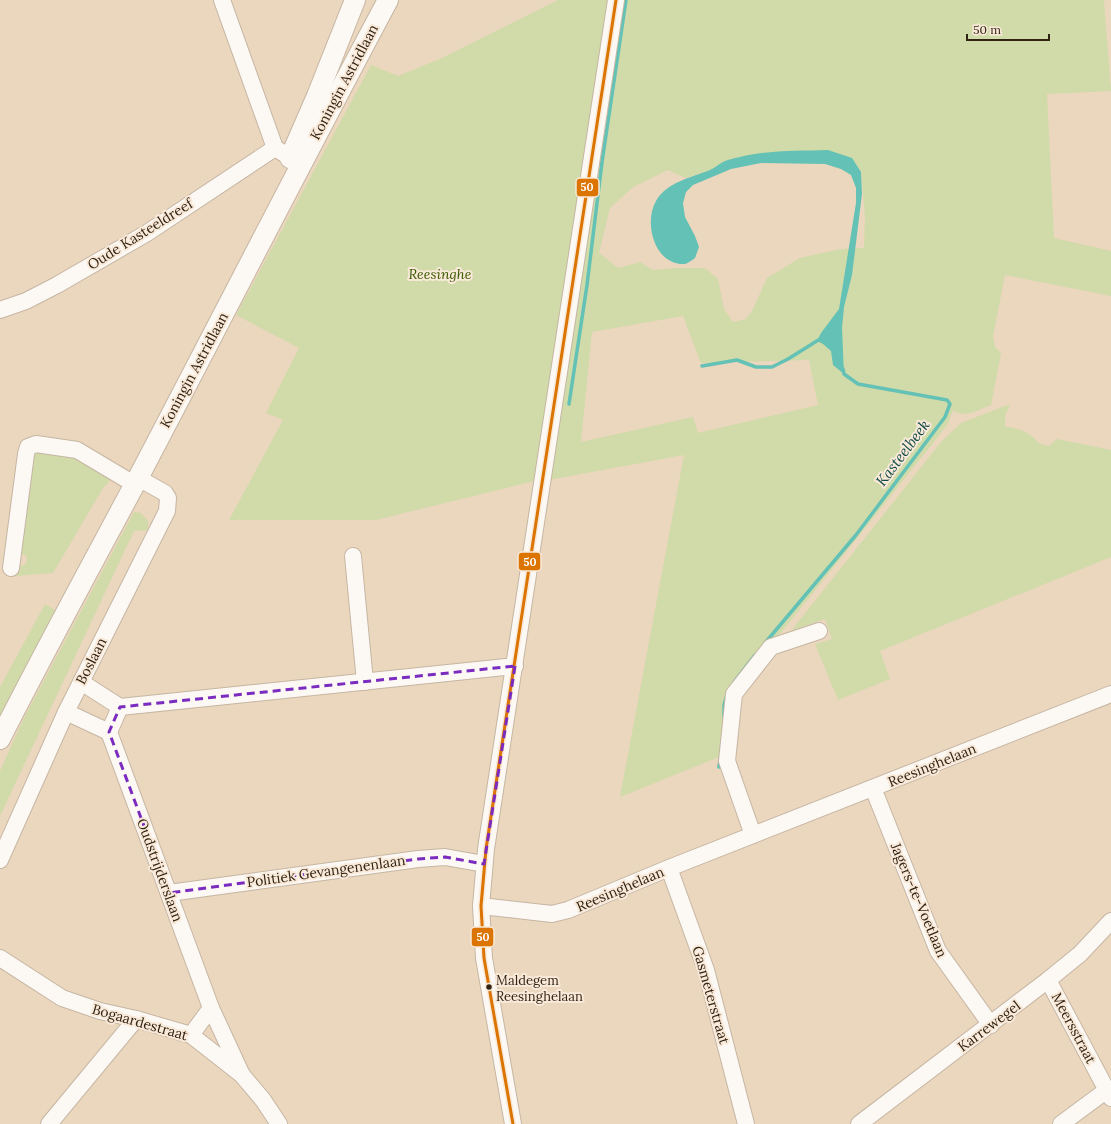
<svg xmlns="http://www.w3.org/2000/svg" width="1111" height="1124" font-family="Lora,serif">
  <rect width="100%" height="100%" fill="#ebd6be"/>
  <g fill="#d0dba9" fill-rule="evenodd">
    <path d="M558 0H1104L1111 91 1047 94 1054 238 1111 251V296L1005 275 993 336 995 347 1001 353 991 405C978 410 964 419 953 410L948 424 862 532 783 630 737 681 724 755 620 797 684 455 554 479 530 482 376 520H229L283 420 266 413 299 348 236 315 371 65 398 76 442 58ZM851 158 861 172 865 216 864 248 840 249 800 258 767 278 752 311 746 319 733 322 724 309 718 279 705 268H677L653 270 640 262 618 268 599 253 610 208 633 187 668 170 686 178 711 170 726 161ZM683 316 701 363 809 360 818 405 698 433 693 417 581 442 592 332Z"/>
    <path d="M1010 404 1005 416V426C1013 428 1023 429 1030 435 1039 442 1036 443 1049 446L1057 439 1111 450V557L880 651 890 679 838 700 815 644 832 639 825 619 791 631 941 442 961 423Z"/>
    <path d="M37 450 71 454 112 478 103 488 53 573 15 576C16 568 20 567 26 564L27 556 22 554 19 549 31 454Z"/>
    <polygon points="134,512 141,513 148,521 148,530 134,531 0,816 0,771 24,718"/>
    <polygon points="45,604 55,610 0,718 0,687"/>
  </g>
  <path fill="#63c1b6" d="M828 150 852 158 861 172 862 194 852 275 844 307 842 328 844 374 833 365 831 351 823 344 817 341 821 333 839 309 856 203V188L851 175 841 169 825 164 761 163 731 169 693 185 686 192 683 203 685 217 695 236 699 247 695 258C692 260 688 263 685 264 655 266 643 223 656 201 667 182 690 178 710 170 715 168 720 163 725 161 730 159 735 158 740 157 769 150 798 151 828 150Z"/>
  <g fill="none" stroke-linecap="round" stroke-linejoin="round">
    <g stroke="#63c1b6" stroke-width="3.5">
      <polyline points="702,366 737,360 756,367 772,367 788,359 820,339"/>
      <polyline points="569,404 587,285 602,162 626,0"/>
      <polyline points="765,643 856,535 945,417 950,404 947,400 858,384 844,374 843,369"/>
      <polyline points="734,682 755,655"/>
      <polyline points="724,717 724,705 726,698"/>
      <polyline points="719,767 720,759"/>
    </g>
    <defs>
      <g id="minor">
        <polyline points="222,0 275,148 283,153"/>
        <polyline points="0,310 26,301 57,285 147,233 275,148"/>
        <polyline points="353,556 365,682"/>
        <polyline points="11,568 26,454 28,447 36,444 77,450 134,484"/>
        <polyline points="81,682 120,707 515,666"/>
        <polyline points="66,712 109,732 120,707"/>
        <polyline points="109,732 211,1008 242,1075"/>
        <polyline points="873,788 938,951 991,1025"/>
        <polyline points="753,835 727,761 734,694 771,647 819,631"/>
        <polyline points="0,860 66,712 167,511 168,498 165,493 138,478"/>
        <polyline points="669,868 706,970 746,1124"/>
        <polyline points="169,893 418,859 445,857 484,864"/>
        <polyline points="481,906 552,914 568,910 669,868 1111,694"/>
        <polyline points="0,958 62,998 100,1011 136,1019 191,1035 242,1075 263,1100 279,1124"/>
        <polyline points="1048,980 1111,1098"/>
        <polyline points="191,1035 211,1008"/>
        <polyline points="49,1124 136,1019"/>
        <polyline points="513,1124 484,958 481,906 486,849 616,0"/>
        <polyline points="859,1124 1048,980 1080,954 1111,921"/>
        <polyline points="1061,1124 1107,1090"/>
      </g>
      <g id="major">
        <polyline points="290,158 317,96 355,0"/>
        <path d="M0 739C44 652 91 566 137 480 221 320 303 159 388 0"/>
      </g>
    </defs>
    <use href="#minor" stroke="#c6b6a3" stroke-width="18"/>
    <use href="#major" stroke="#c6b6a3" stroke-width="22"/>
    <use href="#minor" stroke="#fcf9f5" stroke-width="16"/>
    <use href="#major" stroke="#fcf9f5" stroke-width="20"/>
    <defs>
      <polyline id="bus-1" points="513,1124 484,958 481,906 486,849 616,0"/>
    </defs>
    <use href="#bus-1" stroke="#f9e9d8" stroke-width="6"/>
    <use href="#bus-1" stroke="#dc7402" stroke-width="3"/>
  </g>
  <path fill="none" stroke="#7b2cbf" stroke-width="3" stroke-dasharray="8 5" stroke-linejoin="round" d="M515 666 484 864 445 857 418 859 169 893 109 732 120 707Z"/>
  <circle fill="#312312" stroke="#f9e9d8" stroke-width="1.5" cx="489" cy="987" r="3.5"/>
  <g text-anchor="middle" stroke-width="4" stroke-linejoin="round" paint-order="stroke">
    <g font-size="13" fill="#312312" stroke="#f9e9d8" text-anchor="start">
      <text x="496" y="985">Maldegem<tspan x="496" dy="16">Reesinghelaan</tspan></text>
    </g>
    <g font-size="14" fill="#312312" stroke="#f9e9d8">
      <text transform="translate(344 82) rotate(-62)" y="5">Koningin Astridlaan</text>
      <text transform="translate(140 234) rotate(-32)" y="5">Oude Kasteeldreef</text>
      <text transform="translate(194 370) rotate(-62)" y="5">Koningin Astridlaan</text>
      <text transform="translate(91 661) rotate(-63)" y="5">Boslaan</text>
      <text transform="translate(932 765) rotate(-22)" y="5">Reesinghelaan</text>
      <text transform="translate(160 870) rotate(70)" y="5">Oudstrijderslaan</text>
      <text transform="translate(326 871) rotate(-8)" y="5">Politiek Gevangenenlaan</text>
      <text transform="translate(620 889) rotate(-23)" y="5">Reesinghelaan</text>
      <text transform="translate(919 900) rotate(67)" y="5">Jagers-te-Voetlaan</text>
      <text transform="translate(711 995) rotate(74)" y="5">Gasmeterstraat</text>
      <text transform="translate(140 1022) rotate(16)" y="5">Bogaardestraat</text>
      <text transform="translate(989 1026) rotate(-37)" y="5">Karrewegel</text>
      <text transform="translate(1074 1028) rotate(62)" y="5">Meersstraat</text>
    </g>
    <g font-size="14" font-style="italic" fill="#385a00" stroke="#f9e9d8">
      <text x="440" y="279">Reesinghe</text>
    </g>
    <g font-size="15" font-style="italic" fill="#114b48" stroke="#f9e9d8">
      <text transform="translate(903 453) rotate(-53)" y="5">Kasteelbeek</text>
    </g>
  </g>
  <g stroke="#f9e9d8" stroke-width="1.5">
    <rect x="576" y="178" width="23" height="19" rx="4" fill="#dc7402"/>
    <rect x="518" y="552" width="23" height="19" rx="4" fill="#dc7402"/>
    <rect x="471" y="927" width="23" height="20" rx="4" fill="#dc7402"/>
  </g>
  <g font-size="11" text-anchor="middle" font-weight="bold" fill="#fff">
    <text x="587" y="191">50</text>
    <text x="530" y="566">50</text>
    <text x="483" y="941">50</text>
  </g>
  <path d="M967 34v6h82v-6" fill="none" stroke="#312312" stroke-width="2"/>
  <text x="973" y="34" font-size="12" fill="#312312" stroke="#f9e9d8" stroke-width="3" paint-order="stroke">50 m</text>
</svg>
